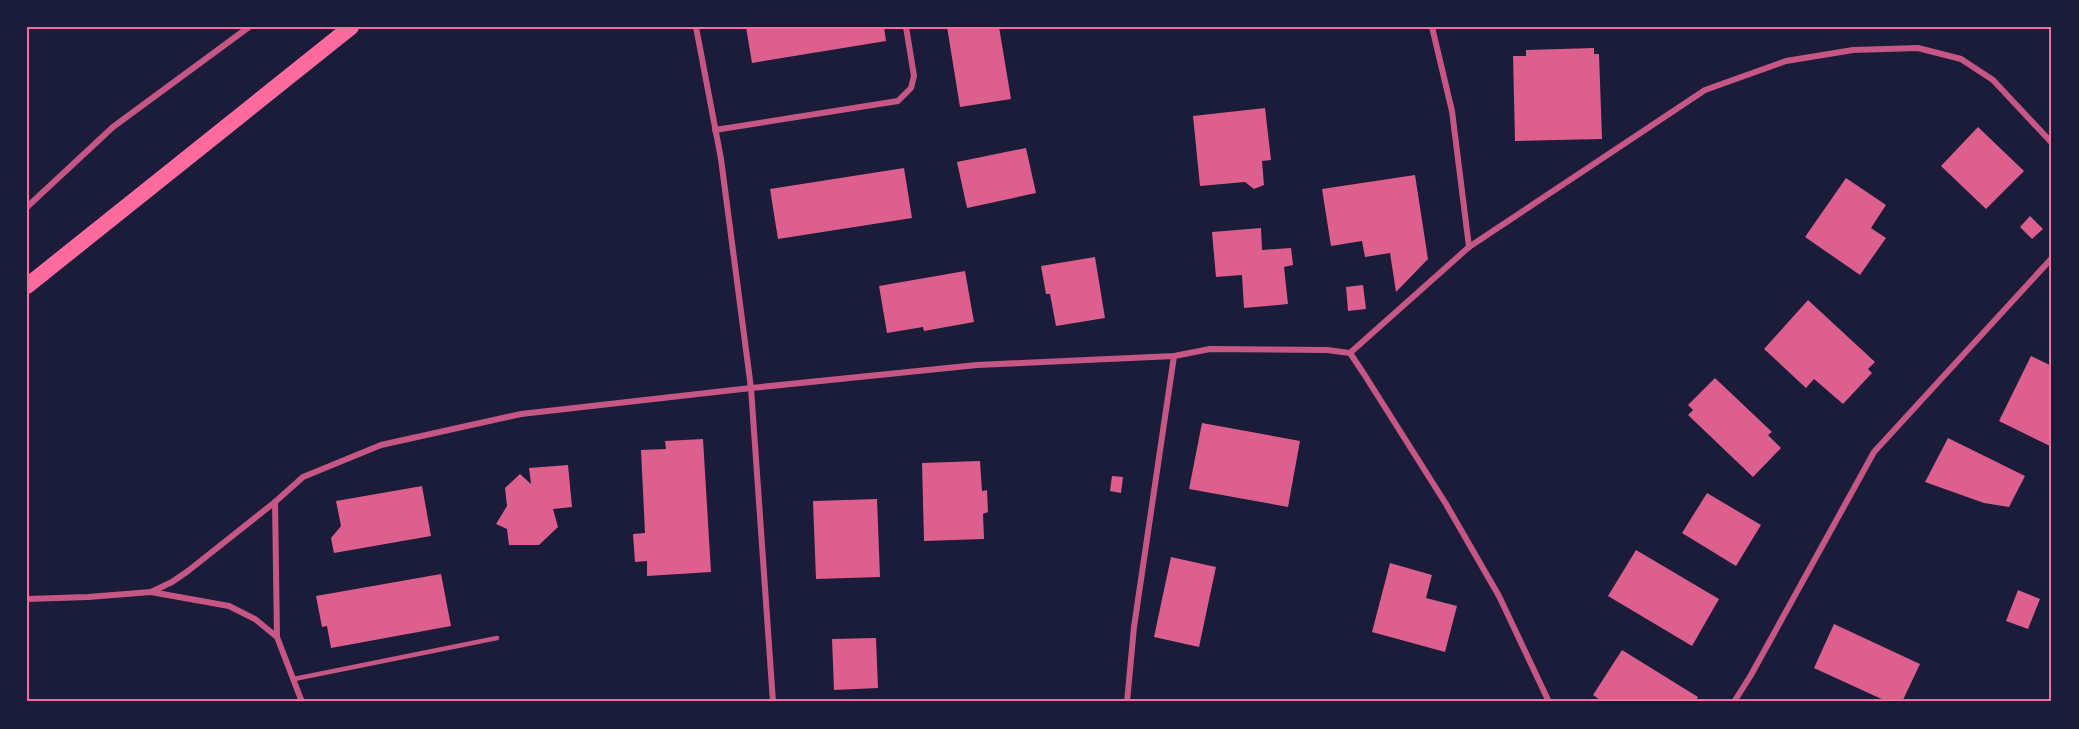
<svg xmlns="http://www.w3.org/2000/svg" width="2079" height="729" font-family="'Nunito Sans',sans-serif">
  <rect width="100%" height="100%" fill="#1b1b3a"/>
  <g fill="#dd5f8e">
    <polygon points="746,27 884,27 886,41 752,63"/>
    <polygon points="947,27 999,27 1011,99 960,107"/>
    <polygon points="1594,48 1594,54 1599,54 1602,139 1515,141 1513,56 1526,56 1526,50"/>
    <polygon points="1265,108 1271,160 1262,161 1264,185 1254,189 1245,182 1200,186 1193,116"/>
    <polygon points="1978,127 2024,171 1986,209 1941,166"/>
    <polygon points="1026,148 1036,193 967,208 957,162"/>
    <polygon points="904,168 912,218 778,239 770,189"/>
    <polygon points="1415,175 1428,259 1396,292 1390,253 1365,257 1362,241 1331,246 1322,189"/>
    <polygon points="1846,178 1886,205 1871,228 1886,238 1860,275 1805,237"/>
    <polygon points="2030,216 2043,229 2032,239 2020,227"/>
    <polygon points="1261,228 1262,250 1291,248 1293,265 1284,267 1288,304 1244,308 1242,275 1216,277 1212,232"/>
    <polygon points="1095,257 1105,318 1056,326 1050,294 1046,294 1041,266"/>
    <polygon points="965,271 974,322 924,331 923,327 887,333 879,286"/>
    <polygon points="1363,285 1366,309 1348,311 1346,287"/>
    <polygon points="1808,300 1875,362 1868,369 1872,373 1843,404 1814,379 1806,388 1764,349"/>
    <polygon points="2031,356 2052,366 2052,447 1999,421"/>
    <polygon points="1715,378 1772,432 1768,435 1781,448 1753,477 1688,415 1693,410 1688,405"/>
    <polygon points="1202,423 1300,441 1288,507 1189,489"/>
    <polygon points="1948,438 2025,476 2009,507 1984,503 1925,482"/>
    <polygon points="703,439 711,572 647,576 647,561 635,562 633,534 645,533 641,450 666,449 665,441"/>
    <polygon points="980,461 982,491 987,490 988,512 983,514 984,539 924,541 922,463"/>
    <polygon points="568,465 572,507 553,509 558,527 539,545 509,545 507,529 496,524 507,506 505,488 520,474 531,484 529,468"/>
    <polygon points="1112,476 1123,477 1121,493 1110,491"/>
    <polygon points="422,486 431,536 334,553 331,538 341,526 336,501"/>
    <polygon points="1707,493 1761,525 1736,566 1682,533"/>
    <polygon points="877,499 880,577 816,579 813,501"/>
    <polygon points="1636,550 1719,599 1692,646 1608,596"/>
    <polygon points="1171,557 1216,567 1199,647 1154,637"/>
    <polygon points="1390,563 1432,575 1426,598 1457,606 1445,652 1372,632"/>
    <polygon points="441,574 451,626 331,648 327,626 322,627 316,596"/>
    <polygon points="2018,590 2040,599 2028,629 2006,621"/>
    <polygon points="1834,624 1920,664 1902,702 1888,702 1814,668"/>
    <polygon points="876,638 878,688 834,690 832,639"/>
    <polygon points="1622,650 1698,697 1695,702 1603,702 1593,695"/>
  </g>
  <g fill="none" stroke-linecap="round" stroke-linejoin="round">
    <polyline stroke="#c65784" stroke-width="4.5" points="294,679 497,638"/>
    <g stroke="#c65784" stroke-width="6">
      <polyline points="696,27 721,159 751,388 773,702"/>
      <polyline points="1432,27 1452,111 1469,247"/>
      <polyline points="715,130 898,101 911,88 914,76 906,27"/>
      <polyline points="27,207 113,127 249,27"/>
      <polyline points="1350,353 1469,247 1705,90 1786,61 1853,50 1918,48 1961,59 1993,80 2052,143"/>
      <polyline points="275,502 277,637 302,702"/>
      <polyline points="151,592 172,582 188,571 275,502 303,477 381,445 521,414 751,388 977,365 1174,356 1210,349 1327,350 1350,353 1364,374 1446,504 1499,596 1549,702"/>
      <polyline points="27,599 88,597 151,592 229,606 255,619 277,637"/>
      <polyline points="1127,702 1134,627 1174,356"/>
      <polyline points="1734,702 1751,675 1874,452 2052,258"/>
    </g>
    <polyline stroke="#ff6b9d" stroke-width="16" points="27,286 351,27"/>
  </g>
  <rect width="2079" height="729" fill="none" stroke="#1b1b3a" stroke-width="57"/>
  <rect x="28" y="28" width="2022" height="672" fill="none" stroke="#ff6b9d" stroke-width="2"/>
</svg>
